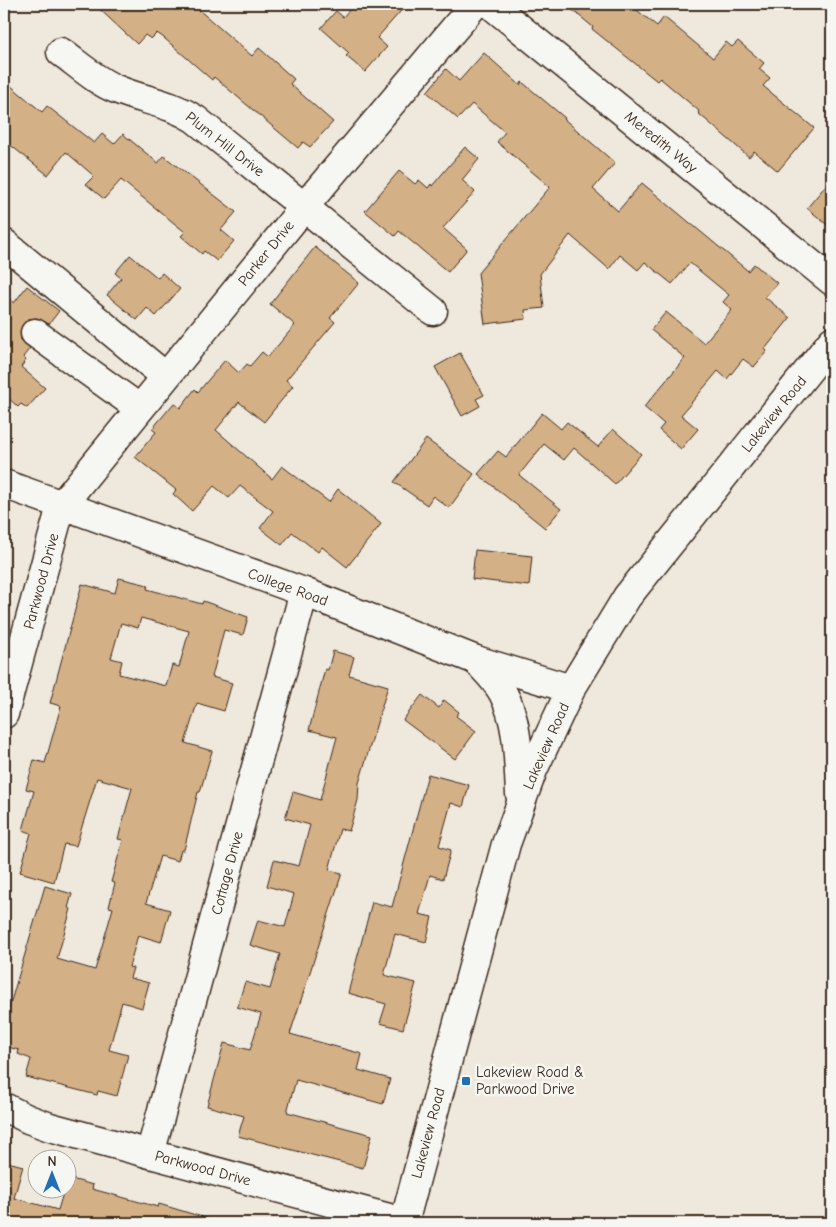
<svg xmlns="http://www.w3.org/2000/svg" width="836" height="1227" font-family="'Comic Neue',sans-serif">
  <rect width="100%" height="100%" fill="#efe8dc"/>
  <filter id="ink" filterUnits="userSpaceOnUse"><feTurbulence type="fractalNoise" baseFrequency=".02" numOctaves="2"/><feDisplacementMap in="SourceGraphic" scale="10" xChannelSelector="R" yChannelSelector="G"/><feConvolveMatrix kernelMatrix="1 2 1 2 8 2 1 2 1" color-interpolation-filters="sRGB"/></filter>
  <g filter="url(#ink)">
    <g fill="#d4b086" stroke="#3b2a1e" fill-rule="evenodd">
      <polygon points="94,4 192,4 252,56 259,48 294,79 290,84 333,122 310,147 303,142 298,148 214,77 212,80 164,38 157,33 151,39 145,35 137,44"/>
      <polygon points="354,4 407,4 377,38 387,47 365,72 346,56 349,53 321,28 336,11 343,17"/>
      <polygon points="565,4 629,4 657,26 664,17 713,58 726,42 732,47 738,41 764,63 759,69 770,78 763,86 814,128 778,171 754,151 749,157 698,113 699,111 660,78 657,81 592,29 593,27"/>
      <polygon points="484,53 520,85 522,82 565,118 564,119 615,163 593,189 618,211 642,183 748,271 754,264 777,283 765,297 790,318 765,349 767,351 754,367 743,359 727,379 718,371 681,415 698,429 681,449 659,430 664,424 644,407 685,358 651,330 666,312 704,343 732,310 723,302 729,295 690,263 672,284 645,262 638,270 620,255 609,269 570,235 540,274 544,308 525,310 526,319 485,324 478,273 550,187 497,142 505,132 472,104 458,119 427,92 446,69 459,81"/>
      <polygon points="4,80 42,112 47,106 94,143 102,134 114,144 123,134 158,163 164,156 236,212 221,230 234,241 217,261 204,251 202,254 181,236 185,232 121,180 104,199 86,184 94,176 66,152 48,175 4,140"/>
      <polygon points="465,147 479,159 462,180 475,192 443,228 467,249 448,272 399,231 395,236 365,211 399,171 415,184 419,180 428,188 431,184 432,186"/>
      <polygon points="832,178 832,229 807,208"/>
      <polygon points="315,247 359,283 330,318 335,322 286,380 293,386 264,422 239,402 216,430 272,479 282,466 329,502 338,489 381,524 347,567 322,547 318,552 292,532 282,545 260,528 273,511 240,486 229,498 214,486 192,511 173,494 176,490 135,457 156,432 152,429 174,403 180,408 195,389 198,392 225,360 239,373 247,364 250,366 262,352 268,357 295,325 270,304"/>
      <polygon points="130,255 158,278 162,273 180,289 156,316 147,308 137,320 107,295 121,278 115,273"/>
      <polygon points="27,286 59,311 49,324 37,318 28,319 23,324 20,331 21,340 30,348 23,357 26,360 21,367 45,388 27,408 21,404 18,407 4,394 4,294 14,303"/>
      <polygon points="460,353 484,395 476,399 480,406 462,416 435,367"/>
      <polygon points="542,413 561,429 567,422 598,447 613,429 641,454 615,484 574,448 564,460 544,444 519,475 561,509 545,528 478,474 498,451 506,457"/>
      <polygon points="426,439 474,474 449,508 433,496 427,505 394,482"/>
      <polygon points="475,550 532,556 529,586 472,579"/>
      <path d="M119 578 148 585 147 589 202 604 203 601 248 617 243 635 224 630 212 677 232 683 224 711 197 703 185 743 212 751 200 792H198L184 850H181L178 861 160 856 146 903 170 910 161 942 138 935 129 967 133 968 130 978 149 983 142 1008 122 1002 109 1050 128 1055 117 1096 98 1091 97 1095 26 1077 31 1059 18 1054 19 1050 4 1046V1025L45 886 72 894 68 908 71 909 57 959 95 970 113 908 109 907 115 883 111 882 123 840 118 839 132 788 97 778 76 846 64 844 54 882 20 872 31 833 23 830 34 791 26 789 34 760 45 763 61 706 50 703 82 584 115 593ZM141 618 189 631 179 667 172 665 166 686 119 674 122 661 111 658 121 623 138 628Z"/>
      <polygon points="333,651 354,657 349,675 388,686 359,783 358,800 349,831 340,829 329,870 342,873 290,1034 362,1054 358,1070 390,1079 383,1104 296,1080 287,1112 372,1135 363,1168 238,1136 244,1116 207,1106 224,1043 250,1050 261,1014 237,1007 245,982 270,989 280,954 250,945 258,920 285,927 294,894 267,886 274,860 299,866 310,825 285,818 293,792 320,800 337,737 309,730 325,669 328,670"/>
      <polygon points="422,695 439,708 444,700 459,712 456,716 476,731 455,759 403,720"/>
      <polygon points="428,774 469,785 463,807 451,803 439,846 451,850 443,879 430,875 419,914 432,917 426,942 395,934 384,975 416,983 403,1029 380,1023 386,1004 348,993 372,902 392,907"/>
      <polygon points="4,1161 23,1166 14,1198 58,1210 64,1190 68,1190 68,1178 93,1185 92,1189 158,1207 159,1204 209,1219 209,1223 17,1223 18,1220 4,1216"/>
    </g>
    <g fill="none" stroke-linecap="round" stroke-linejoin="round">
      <defs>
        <g id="minor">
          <polyline points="490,4 832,281"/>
          <path d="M61 52C79 65 96 81 116 89 144 101 168 102 195 119L433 311"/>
          <polyline points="4,243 165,376"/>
          <polyline points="35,333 139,408"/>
          <polyline points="4,484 304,592 476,660 571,689"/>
          <path d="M476 660C485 670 497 681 503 693 519 723 518 761 520 794"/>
          <polyline points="4,714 61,506 304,207 475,4"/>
          <polyline points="4,1107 28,1119 50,1127 404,1222"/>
          <polyline points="150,1154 304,592"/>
          <polyline points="404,1223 506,844 533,770 571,689 627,597 832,341"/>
        </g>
      </defs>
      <use href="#minor" stroke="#3b2a1e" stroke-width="31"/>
      <use href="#minor" stroke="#f6f6f2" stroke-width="28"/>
    </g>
  </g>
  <rect fill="#1f6fb2" stroke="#f6f6f2" stroke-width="2" x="461" y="1076" width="10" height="10" rx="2.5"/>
  <g text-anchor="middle" stroke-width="5" stroke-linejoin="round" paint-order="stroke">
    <g font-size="15" fill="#3b2a1e" stroke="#f6f6f2">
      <text transform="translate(661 142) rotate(39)" y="5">Meredith Way</text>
      <text transform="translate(225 144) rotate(38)" y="5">Plum Hill Drive</text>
      <text transform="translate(266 253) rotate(-51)" y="5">Parker Drive</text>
      <text transform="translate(774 414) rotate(-51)" y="5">Lakeview Road</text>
      <text transform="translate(41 581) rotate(-75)" y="5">Parkwood Drive</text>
      <text transform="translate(288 587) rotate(20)" y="5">College Road</text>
      <text transform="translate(546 746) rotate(-66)" y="5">Lakeview Road</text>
      <text transform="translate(227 873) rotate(-75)" y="5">Cottage Drive</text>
      <text transform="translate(428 1133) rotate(-75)" y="5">Lakeview Road</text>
      <text transform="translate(203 1168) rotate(15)" y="5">Parkwood Drive</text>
    </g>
    <g font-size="15" fill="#3b2a1e" stroke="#f6f6f2" text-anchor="start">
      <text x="476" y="1077">Lakeview Road &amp;<tspan x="476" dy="17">Parkwood Drive</tspan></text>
    </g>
  </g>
  <rect width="836" height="1227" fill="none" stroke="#f6f6f2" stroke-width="20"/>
  <rect x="10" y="10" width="816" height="1207" fill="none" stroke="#3b2a1e" stroke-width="2" filter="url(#ink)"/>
  <g transform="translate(52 1174)"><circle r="24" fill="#f6f6f2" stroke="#aba49d"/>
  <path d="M0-4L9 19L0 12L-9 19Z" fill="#1f6fb2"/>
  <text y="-8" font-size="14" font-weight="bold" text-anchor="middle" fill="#3b2a1e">N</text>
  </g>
</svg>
